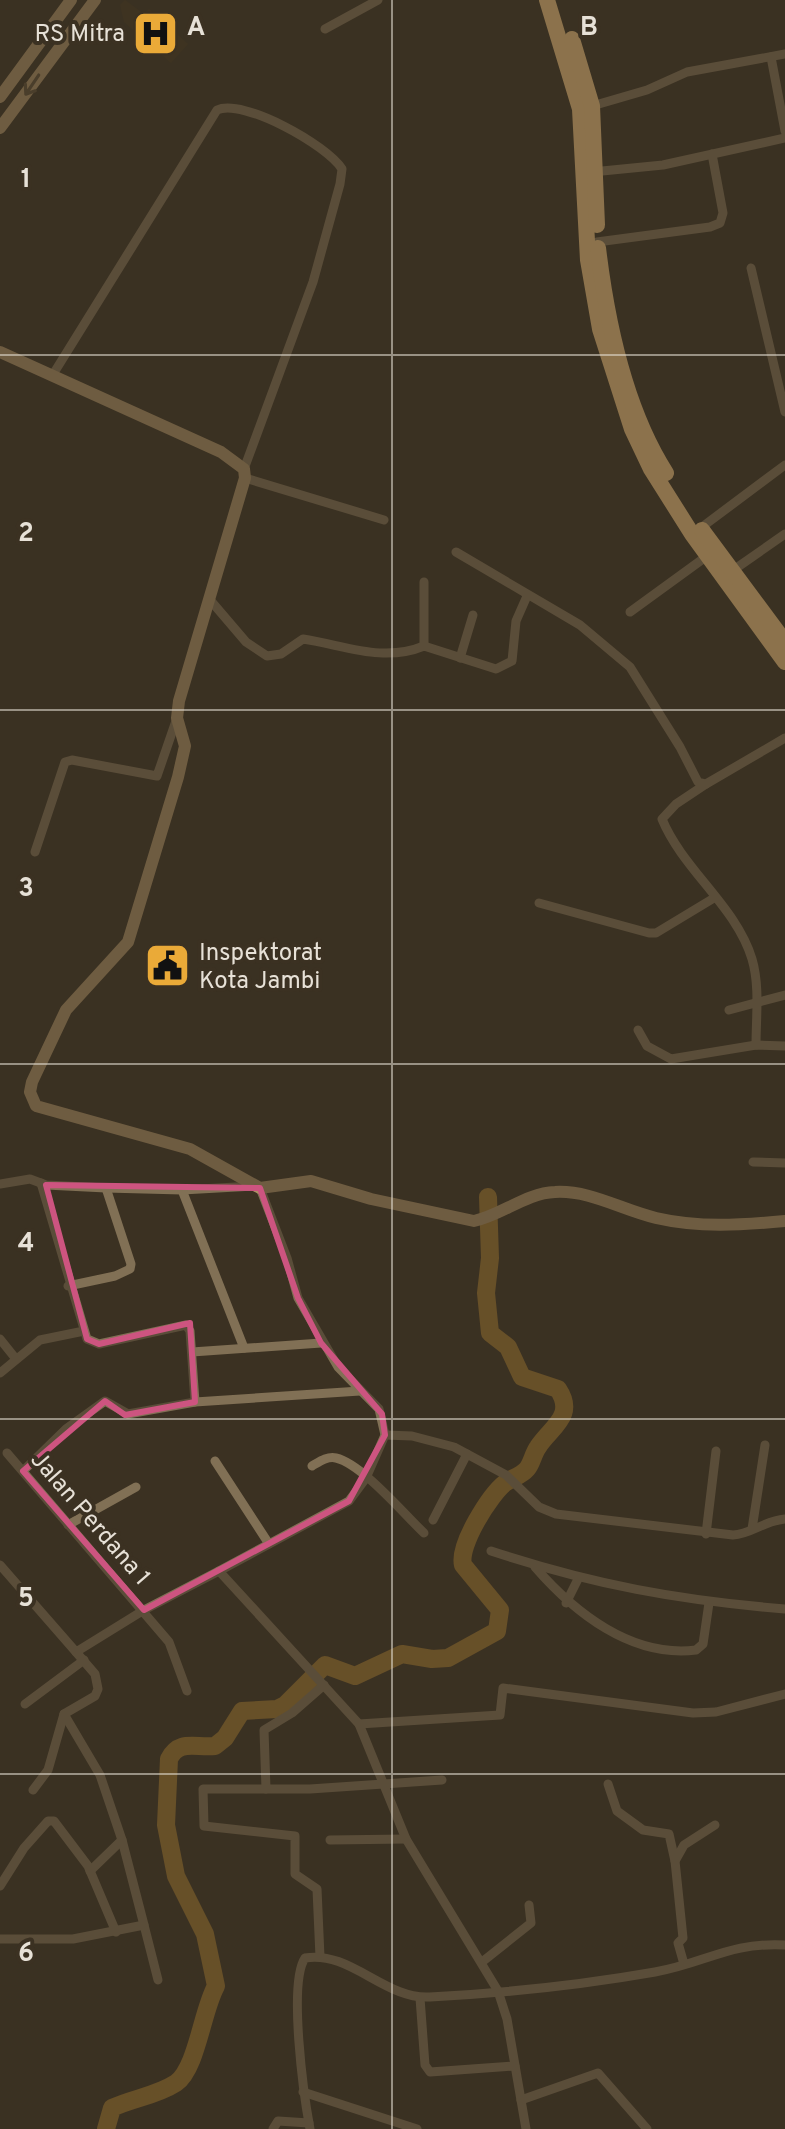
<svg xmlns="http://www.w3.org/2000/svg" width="785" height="2129" font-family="Overpass,sans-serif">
  <rect width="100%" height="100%" fill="#3b3122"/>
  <polygon fill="#433620" points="125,0 144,14 149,9 188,44 171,63 124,22 120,5"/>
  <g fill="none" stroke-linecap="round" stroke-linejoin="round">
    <path stroke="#9e752f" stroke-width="18" d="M106 2129 112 2108C133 2098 156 2096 176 2083 197 2068 202 2011 216 1986L205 1934 176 1876 166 1825 169 1759C179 1739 195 1748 215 1746L225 1738 242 1711 277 1709 285 1705 325 1665 355 1676 402 1654 432 1659 448 1658 497 1631 500 1610 463 1565C458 1545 490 1495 505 1483 512 1478 521 1476 527 1469 532 1463 533 1454 538 1447 551 1427 576 1416 558 1389L522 1377 508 1347 490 1333 486 1293 490 1258 488 1197"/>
    <g stroke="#817055" stroke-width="9">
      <polyline points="325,29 378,0"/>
      <polyline points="771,57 785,131"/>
      <polyline points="592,106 647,90 687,72 785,54"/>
      <polyline points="592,172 663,165 785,138"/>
      <polyline points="597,242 710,227 720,223 723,213 712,154"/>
      <polyline points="751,268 785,412"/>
      <path d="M52 376 217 110C243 98 327 145 342 169L340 184 313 282 244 469"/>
      <polyline points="245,478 384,520"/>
      <polyline points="698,530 785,465"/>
      <polyline points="456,552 580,625 630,667 680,747 698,782 706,784 785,738"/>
      <polyline points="732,571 785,534"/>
      <path d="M211 601 246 642 267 656 281 654 303 639C344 645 383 663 424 646L496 669 512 661 516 621 527 596"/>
      <polyline points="630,612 707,556"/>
      <polyline points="424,646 424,582"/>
      <polyline points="460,658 473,615"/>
      <path d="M706 784 676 804 662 819C683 870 736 906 752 959 760 986 756 1017 756 1045"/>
      <polyline points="35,852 65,762 72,760 157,776 177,718"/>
      <polyline points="539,903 649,933 656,933 714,898"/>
      <polyline points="729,1010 785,995"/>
      <polyline points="638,1030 647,1046 671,1059 756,1045 785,1046"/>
      <polyline points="753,1162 785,1163"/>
      <polyline points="41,1183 87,1339 99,1344 186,1325 190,1331 195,1402"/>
      <polyline points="0,1184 30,1179 46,1185 106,1188 182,1190 254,1186"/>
      <polyline points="182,1190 244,1348"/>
      <polyline points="68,1286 115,1276 130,1269 131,1264 106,1188"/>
      <polyline points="0,1339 16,1359"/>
      <polyline points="192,1352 321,1343"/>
      <polyline points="0,1373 40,1340 84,1331"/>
      <path d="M385 1435 412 1436 454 1447 506 1475 539 1507 556 1514 733 1535C752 1534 763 1521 785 1519"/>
      <polyline points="7,1453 169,1642 187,1691"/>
      <polyline points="215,1461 269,1544"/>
      <path d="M312 1466C319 1462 327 1456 336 1458 362 1464 404 1514 424 1533"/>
      <polyline points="23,1471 66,1429 105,1401 128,1414 195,1402 360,1391"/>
      <polyline points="433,1520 467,1454"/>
      <polyline points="68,1525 136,1487"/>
      <polyline points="752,1529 765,1445"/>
      <polyline points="706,1534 716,1451"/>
      <path d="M491 1551C595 1585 677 1600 785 1609"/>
      <polyline points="0,1565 76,1652 144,1610 219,1571 359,1724 406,1839 498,1991 507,2019 526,2129"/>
      <path d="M535 1567C574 1612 631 1658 696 1650L703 1644 709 1603"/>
      <polyline points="219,1571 349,1501 366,1478 385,1435 379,1409 338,1367 298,1298 287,1258 260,1188"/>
      <polyline points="566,1603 578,1579"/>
      <polyline points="25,1704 84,1660"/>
      <polyline points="359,1724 500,1715 503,1688 693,1713 716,1712 785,1694"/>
      <polyline points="608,1784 617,1811 643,1830 669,1834 675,1861"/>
      <polyline points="266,1789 264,1730 292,1713 324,1685"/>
      <polyline points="33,1790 48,1770 64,1714 95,1696 98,1689 95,1674 76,1652"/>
      <polyline points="330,1840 406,1839"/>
      <polyline points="90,1871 122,1840"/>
      <polyline points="0,1886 24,1848 48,1821 54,1821 88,1866 116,1932"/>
      <polyline points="144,1925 158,1980"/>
      <polyline points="0,1939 73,1939 144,1925 122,1840 100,1775 64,1714"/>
      <polyline points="320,1957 317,1889 295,1874 295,1836 204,1826 203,1789 310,1789 442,1780"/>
      <polyline points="482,1962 531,1923 529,1905"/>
      <polyline points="684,1964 678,1943 683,1938 675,1861 684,1845 715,1825"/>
      <polyline points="420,1998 425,2065 430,2072 515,2066"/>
      <polyline points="303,2092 417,2129"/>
      <polyline points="521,2100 598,2073 647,2129"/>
      <polyline points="273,2129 278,2121 309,2123"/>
      <path d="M310 2129C304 2097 288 1983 305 1958 350 1950 385 2000 430 1997 505 1993 581 1985 655 1972 706 1963 729 1942 785 1945"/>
    </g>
    <g stroke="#ae9166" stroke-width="12">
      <polyline points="0,97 71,0"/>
      <polyline points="0,128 95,0"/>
      <path d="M0 352 221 452 244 469 245 478 179 701 177 718 185 746 178 777 128 942 66 1010 32 1082 30 1092 36 1106 190 1149 260 1188 311 1181 371 1199 474 1221C502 1215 526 1193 555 1192 590 1190 622 1210 656 1218 699 1228 741 1225 785 1221"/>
    </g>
    <g stroke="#efc27e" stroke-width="16">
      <polyline points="547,0 580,109 588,260 600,329 632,429 651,469 692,534 785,662"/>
      <polyline points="572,39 592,106 597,225"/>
      <path d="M598 248C607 323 625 409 666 473"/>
      <polyline points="702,530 785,642"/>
    </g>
  </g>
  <defs><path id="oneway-shaft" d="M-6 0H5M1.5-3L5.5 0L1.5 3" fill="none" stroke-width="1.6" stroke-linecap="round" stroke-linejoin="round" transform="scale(2)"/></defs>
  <use stroke="#5e4e36" href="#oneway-shaft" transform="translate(32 85) rotate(124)"/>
  <path d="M0 0H785V2129H0ZM46 1185 260 1188 298 1298 321 1343 382 1414 385 1435 349 1501 144 1610 23 1471 105 1401 125 1415 195 1402 190 1323 99 1344 87 1339Z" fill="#3b3122" fill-opacity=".55" fill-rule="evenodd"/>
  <path fill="none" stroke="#cd5480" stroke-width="6" stroke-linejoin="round" d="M46 1185 260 1188 298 1298 321 1343 382 1414 385 1435 349 1501 144 1610 23 1471 105 1401 125 1415 195 1402 190 1323 99 1344 87 1339Z"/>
  <path fill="none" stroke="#e7e1d7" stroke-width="2" stroke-opacity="0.55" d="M392 0V2129M0 355H785M0 710H785M0 1064H785M0 1419H785M0 1774H785"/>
  <defs>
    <symbol id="hospital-square" viewBox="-11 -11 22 22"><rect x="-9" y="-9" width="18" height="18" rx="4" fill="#eaaa38" stroke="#3b3122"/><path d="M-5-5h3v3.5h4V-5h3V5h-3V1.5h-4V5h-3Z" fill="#111"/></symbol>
    <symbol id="civic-square" viewBox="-11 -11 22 22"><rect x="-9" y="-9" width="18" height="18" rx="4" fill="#eaaa38" stroke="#3b3122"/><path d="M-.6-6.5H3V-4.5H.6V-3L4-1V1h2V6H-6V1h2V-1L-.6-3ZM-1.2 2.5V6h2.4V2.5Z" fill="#111"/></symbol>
  </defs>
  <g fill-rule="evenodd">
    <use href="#hospital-square" x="130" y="8" width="51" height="51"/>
    <use href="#civic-square" x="142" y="940" width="51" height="51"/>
  </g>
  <g text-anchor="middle" stroke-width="8" stroke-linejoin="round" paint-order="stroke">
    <g font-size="24" fill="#e7e1d7" stroke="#3b3122" text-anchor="end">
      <text x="125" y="41">RS Mitra</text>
      <text x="199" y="960" text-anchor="start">Inspektorat<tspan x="199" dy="28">Kota Jambi</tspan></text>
    </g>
    <g font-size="24" fill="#e7e1d7" stroke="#3b3122">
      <text transform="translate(91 1518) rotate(49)" y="8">Jalan Perdana 1</text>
    </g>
  </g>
  <g font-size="26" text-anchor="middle" font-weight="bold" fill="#e7e1d7" stroke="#3b3122" stroke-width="8" stroke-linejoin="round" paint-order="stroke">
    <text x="196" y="35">A</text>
    <text x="589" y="35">B</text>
    <text x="26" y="187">1</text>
    <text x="26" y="541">2</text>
    <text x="26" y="896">3</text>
    <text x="26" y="1251">4</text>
    <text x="26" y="1606">5</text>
    <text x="26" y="1961">6</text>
  </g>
</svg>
